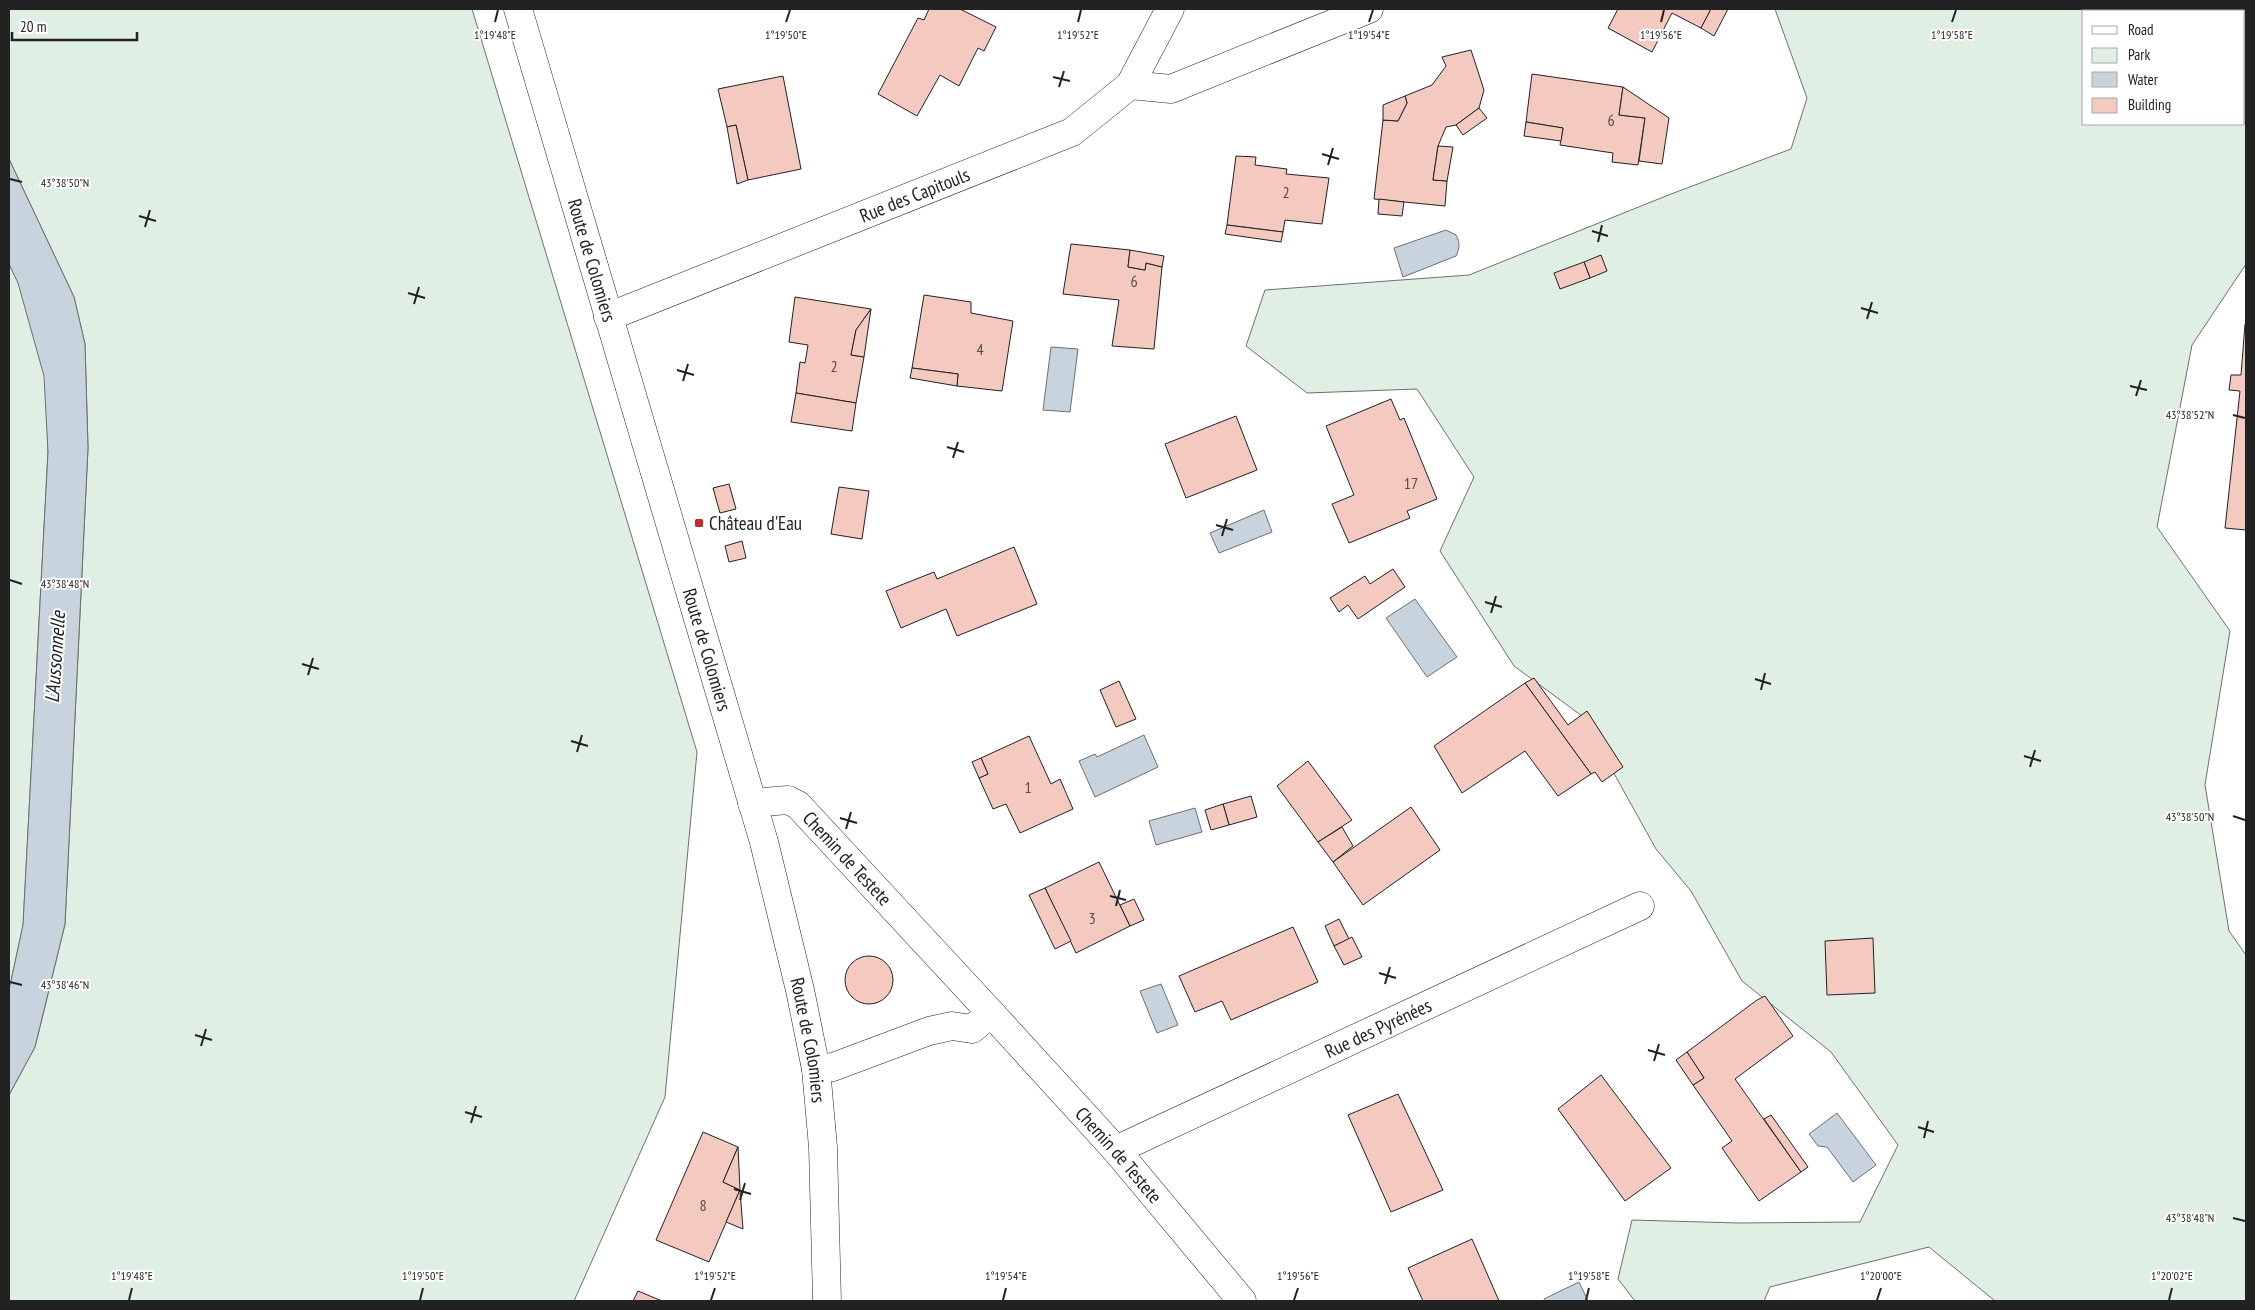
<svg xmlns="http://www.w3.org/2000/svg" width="2255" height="1310" font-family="'PT Sans Narrow',sans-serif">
  <rect width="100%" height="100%" fill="#fff"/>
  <g fill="#e0efe3" stroke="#6f6f6f" fill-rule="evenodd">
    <polygon points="9,9 472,9 697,752 665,1097 574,1301 9,1301 9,1095 35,1047 65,924 88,448 85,344 74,297 9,159"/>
    <path d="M1775 9H2246V264L2192 345 2157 527 2230 631 2205 785 2229 931 2246 955V1301H1995L1929 1247 1770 1287 1764 1301H1635L1618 1279 1632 1220 1738 1223 1860 1222 1898 1145 1831 1052 1742 981 1691 891 1656 849 1582 716 1514 666 1440 551 1474 477 1417 389 1307 393 1246 346 1265 290 1469 275 1671 194 1791 149 1807 98ZM2084 11H2244V124H2084Z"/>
    <polygon points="9,264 18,282 46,376 48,452 23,926 9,990"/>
  </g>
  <g fill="#c7d3dd" stroke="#6f6f6f">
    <polygon points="9,159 74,297 85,344 88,448 65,924 35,1047 9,1095 9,990 23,925 48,452 44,376 18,283 9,264"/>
    <path d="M1446 230 1456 235C1460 242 1460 248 1456 256L1403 277 1394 248Z"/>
    <polygon points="1051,347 1078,349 1070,412 1043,410"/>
    <polygon points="1264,510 1272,532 1219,553 1210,533"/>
    <polygon points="1415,599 1457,657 1427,677 1386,618"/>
    <polygon points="1144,735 1158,767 1095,797 1079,761 1095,754 1097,757"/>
    <polygon points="1195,808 1202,832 1156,845 1149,821"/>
    <polygon points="1161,984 1178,1025 1157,1033 1140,991"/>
    <polygon points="1837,1113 1876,1165 1853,1182 1827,1147 1818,1146 1809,1134"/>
    <polygon points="1579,1282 1588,1301 1545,1301 1544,1299"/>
  </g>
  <g fill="#f3c9c0" stroke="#222">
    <polygon points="929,9 960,9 996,27 984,51 978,48 959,86 940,75 917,116 878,94 918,18 924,20"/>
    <polygon points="1618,9 1711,9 1701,28 1672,13 1652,52 1608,28"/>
    <polygon points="1711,9 1728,9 1714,36 1701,28"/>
    <polygon points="1471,50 1484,90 1479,108 1456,125 1446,127 1438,146 1433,180 1447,181 1445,206 1374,199 1383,120 1398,121 1407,103 1405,96 1432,85 1446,66 1442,57"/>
    <polygon points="1532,74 1623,87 1619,115 1645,118 1638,165 1612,162 1613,153 1560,145 1563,128 1526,122"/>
    <polygon points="783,76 801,169 748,180 736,125 727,127 718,89"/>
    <polygon points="1623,87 1669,118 1662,164 1639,161 1645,118 1619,115"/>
    <polygon points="1405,96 1407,103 1398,121 1383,120 1383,105"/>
    <polygon points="1479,108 1487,118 1463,135 1456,125"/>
    <polygon points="1526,122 1563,128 1561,141 1524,136"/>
    <polygon points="736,125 748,180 737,184 727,127"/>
    <polygon points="1438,146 1453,147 1447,181 1433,180"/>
    <polygon points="1236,156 1256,157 1255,165 1287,169 1286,174 1329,178 1322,224 1285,220 1283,232 1227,225"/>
    <polygon points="1379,199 1404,202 1402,216 1378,214"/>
    <polygon points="1227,225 1283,232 1281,242 1225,234"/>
    <polygon points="1071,244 1130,250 1128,267 1145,270 1146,263 1162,267 1154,349 1112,346 1119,300 1063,294"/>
    <polygon points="1130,250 1164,256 1162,267 1146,263 1145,270 1128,267"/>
    <polygon points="1601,255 1607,271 1590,278 1584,262"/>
    <polygon points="1584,262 1590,278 1560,289 1554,273"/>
    <polygon points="924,295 971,302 971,313 1013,321 1002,391 957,386 958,374 912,368"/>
    <polygon points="795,297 871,309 856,330 851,355 864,357 856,403 796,393 800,362 805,363 808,345 789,342"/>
    <polygon points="871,309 864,357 851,355 856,330"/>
    <polygon points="2245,324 2246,325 2246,530 2225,528 2240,391 2229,390 2231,375 2241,375"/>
    <polygon points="912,368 958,374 957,386 910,378"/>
    <polygon points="796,393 856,403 852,431 791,422"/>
    <polygon points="1391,399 1400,420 1404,418 1437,499 1407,511 1410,518 1349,543 1332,504 1354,495 1326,426"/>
    <polygon points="1236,416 1257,470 1186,498 1165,444"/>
    <polygon points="729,484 736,509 720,513 713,488"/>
    <polygon points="839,487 869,491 862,539 831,534"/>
    <polygon points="742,541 746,558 729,562 725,546"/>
    <polygon points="1014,547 1037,604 957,636 946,609 901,628 886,591 934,572 937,579"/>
    <polygon points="1393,569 1405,587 1358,619 1348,605 1339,612 1330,598 1365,576 1370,584"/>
    <polygon points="1534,678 1568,725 1587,711 1623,767 1602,782 1595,772 1591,774 1525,683"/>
    <polygon points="1119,681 1136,719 1116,727 1100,690"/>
    <polygon points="1525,683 1591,774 1558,796 1525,751 1462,793 1434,746"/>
    <polygon points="1029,736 1051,784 1060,779 1073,809 1020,833 1006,804 993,809 979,778 988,774 981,758"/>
    <polygon points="981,758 988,774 979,778 972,762"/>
    <polygon points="1308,761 1352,820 1318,842 1277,786"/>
    <polygon points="1251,796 1257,817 1229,825 1223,804"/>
    <polygon points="1223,804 1229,825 1211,830 1205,810"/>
    <polygon points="1411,807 1440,850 1363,905 1333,862"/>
    <polygon points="1342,827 1353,846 1333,862 1318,842"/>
    <polygon points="1099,862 1130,926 1076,953 1045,888"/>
    <polygon points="1045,888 1071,941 1055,949 1029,895"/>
    <polygon points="1134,899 1144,920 1130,926 1120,905"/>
    <polygon points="1339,919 1349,939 1334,946 1325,926"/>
    <polygon points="1293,927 1318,982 1231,1020 1222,1001 1195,1012 1179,976"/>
    <polygon points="1352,937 1362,957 1344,965 1334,946"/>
    <polygon points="1873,938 1875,993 1827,995 1825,941"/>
    <circle cx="869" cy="980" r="24"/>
    <polygon points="1765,996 1793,1036 1735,1079 1801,1172 1759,1201 1722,1148 1732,1141 1693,1085 1704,1078 1687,1052 1757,1000"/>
    <polygon points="1687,1052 1704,1078 1693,1085 1676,1060"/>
    <polygon points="1601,1075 1671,1168 1625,1201 1558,1109"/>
    <polygon points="1398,1094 1443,1190 1391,1212 1348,1115"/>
    <polygon points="1771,1115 1808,1167 1801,1172 1764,1119"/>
    <polygon points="703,1132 738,1147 723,1182 740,1190 709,1262 656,1240"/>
    <polygon points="738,1147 740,1190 723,1182"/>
    <polygon points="740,1190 743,1229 726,1222"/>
    <polygon points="1472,1239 1499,1301 1423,1301 1408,1268"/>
    <polygon points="638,1291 662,1301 633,1301"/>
  </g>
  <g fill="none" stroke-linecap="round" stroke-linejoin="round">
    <defs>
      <g id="minor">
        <path id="s1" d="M518 9 764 842 800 990 816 1069 823 1147 827 1301"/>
        <polyline points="1130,85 1171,89 1369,9"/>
        <path id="s2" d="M608 317 1072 132 1130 85 1170 9"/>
        <path id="s3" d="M752 803 788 800 798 805 991 1013 972 1029 952 1026 929 1031 833 1067 816 1069"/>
        <path id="s4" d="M991 1013 1116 1150 1242 1301"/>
        <path id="s5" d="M1116 1150 1640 906"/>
      </g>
    </defs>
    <use href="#minor" stroke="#222" stroke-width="29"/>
    <use href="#minor" stroke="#fff" stroke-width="28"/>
  </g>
  <path fill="none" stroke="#222" stroke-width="2" d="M495 22 498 10M786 22 790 10M1078 22 1081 10M1369 22 1373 10M1661 22 1664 10M1952 22 1956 10M1053 77 1070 81M1059 87 1064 71M1322 154 1339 159M1328 165 1333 148M10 179 22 182M139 216 156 221M145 227 150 210M1592 231 1608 236M1598 242 1602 225M408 293 425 298M414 304 419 287M1861 308 1878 313M1867 319 1872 302M677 370 694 375M683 381 688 364M2130 386 2147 390M2136 396 2141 380M2233 415 2245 418M947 447 964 452M953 458 958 442M1216 525 1233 530M1222 536 1227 519M10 580 22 584M1485 602 1502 607M1491 613 1496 596M302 664 319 669M308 675 313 658M1755 679 1771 684M1761 690 1765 673M571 741 588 746M577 752 582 735M2024 756 2041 761M2030 767 2035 750M2233 816 2245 820M840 818 857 823M846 829 851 812M1110 896 1126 900M1116 906 1120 890M1379 973 1396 978M10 982 22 985M1385 984 1390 967M195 1035 212 1040M201 1046 206 1029M1648 1050 1665 1055M1654 1061 1659 1044M465 1112 482 1117M471 1123 476 1106M1918 1127 1934 1132M1924 1138 1928 1121M734 1189 751 1194M740 1200 745 1183M2233 1218 2245 1221M129 1300 132 1288M420 1300 423 1288M711 1300 715 1288M1003 1300 1006 1288M1294 1300 1298 1288M1586 1300 1589 1288M1877 1300 1881 1288M2169 1300 2172 1288"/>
  <rect fill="#c62828" stroke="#fff" stroke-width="2" x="694" y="518" width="10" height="10" rx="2.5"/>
  <g text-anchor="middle" stroke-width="4" stroke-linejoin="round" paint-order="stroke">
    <g font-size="16" fill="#564c4a">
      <text x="1611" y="126">6</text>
      <text x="1286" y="198">2</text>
      <text x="1134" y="287">6</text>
      <text x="980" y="355">4</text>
      <text x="834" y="372">2</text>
      <text x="1411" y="489">17</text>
      <text x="1028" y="793">1</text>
      <text x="1092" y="924">3</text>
      <text x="703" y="1211">8</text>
    </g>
    <g font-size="19" fill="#222" stroke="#fff">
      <text dy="7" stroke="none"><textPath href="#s2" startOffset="330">Rue des Capitouls</textPath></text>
      <text dy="7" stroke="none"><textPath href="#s1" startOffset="262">Route de Colomiers</textPath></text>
      <text dy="7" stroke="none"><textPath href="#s1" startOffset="668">Route de Colomiers</textPath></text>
      <text dy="7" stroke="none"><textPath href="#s3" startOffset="120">Chemin de Testete</textPath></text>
      <text dy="7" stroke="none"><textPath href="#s5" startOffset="289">Rue des Pyrénées</textPath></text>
      <text dy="7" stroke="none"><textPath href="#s1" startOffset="1072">Route de Colomiers</textPath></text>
      <text dy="7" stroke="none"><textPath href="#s4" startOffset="191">Chemin de Testete</textPath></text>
    </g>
    <g font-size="19" fill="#222" stroke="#fff" text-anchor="start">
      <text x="709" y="530">Château d'Eau</text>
    </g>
    <g font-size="20" font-style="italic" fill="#222" stroke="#fff">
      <text transform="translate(55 657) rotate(-86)" y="7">L'Aussonnelle</text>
    </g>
  </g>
  <g font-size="12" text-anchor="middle" fill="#222" stroke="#fff" stroke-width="4" stroke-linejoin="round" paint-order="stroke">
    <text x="495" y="39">1°19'48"E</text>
    <text x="786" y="39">1°19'50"E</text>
    <text x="1078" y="39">1°19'52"E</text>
    <text x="1369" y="39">1°19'54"E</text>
    <text x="1661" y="39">1°19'56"E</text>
    <text x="1952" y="39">1°19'58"E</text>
    <text x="65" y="187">43°38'50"N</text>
    <text x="2190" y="419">43°38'52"N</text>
    <text x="65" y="588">43°38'48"N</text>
    <text x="2190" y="821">43°38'50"N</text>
    <text x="65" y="989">43°38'46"N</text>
    <text x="2190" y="1222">43°38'48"N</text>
    <text x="132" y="1280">1°19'48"E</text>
    <text x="423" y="1280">1°19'50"E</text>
    <text x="715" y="1280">1°19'52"E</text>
    <text x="1006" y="1280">1°19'54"E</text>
    <text x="1298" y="1280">1°19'56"E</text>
    <text x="1589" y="1280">1°19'58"E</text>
    <text x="1881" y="1280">1°20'00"E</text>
    <text x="2172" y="1280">1°20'02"E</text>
  </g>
  <rect width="2255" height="1310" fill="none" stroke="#222222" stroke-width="20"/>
  <rect x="2082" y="10" width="162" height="115" fill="#ffffff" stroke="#a7a7a7"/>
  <rect x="2092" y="26" width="25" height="8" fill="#ffffff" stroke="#a7a7a7"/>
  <text x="2128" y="35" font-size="15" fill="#222222">Road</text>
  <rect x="2092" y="48" width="25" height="15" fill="#e0efe3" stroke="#a7a7a7"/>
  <text x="2128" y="60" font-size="15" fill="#222222">Park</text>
  <rect x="2092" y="72" width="25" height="15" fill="#c7d3dd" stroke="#a7a7a7"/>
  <text x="2128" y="85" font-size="15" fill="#222222">Water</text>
  <rect x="2092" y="98" width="25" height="15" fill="#f3c9c0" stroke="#a7a7a7"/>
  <text x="2128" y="110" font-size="15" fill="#222222">Building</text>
  <path d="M12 32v8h125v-8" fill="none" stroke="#222222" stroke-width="2.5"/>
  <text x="20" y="32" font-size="15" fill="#222222" stroke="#ffffff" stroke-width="4" paint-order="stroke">20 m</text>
</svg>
